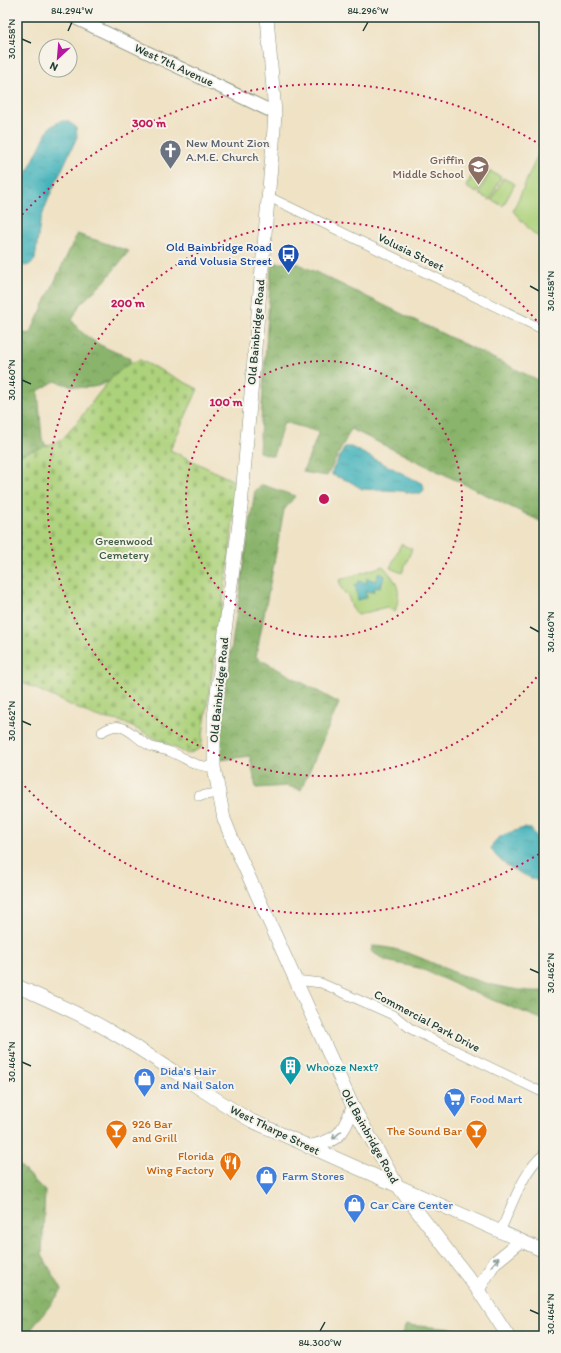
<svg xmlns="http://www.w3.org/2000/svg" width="561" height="1353" font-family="Itim,sans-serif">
  <defs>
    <pattern id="forest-crowns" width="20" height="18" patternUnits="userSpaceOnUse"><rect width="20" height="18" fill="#8ab46c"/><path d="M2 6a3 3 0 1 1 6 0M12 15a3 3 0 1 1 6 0" fill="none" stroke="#70945a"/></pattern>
    <pattern id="cemetery-stones" width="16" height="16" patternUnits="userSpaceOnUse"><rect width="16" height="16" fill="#add27c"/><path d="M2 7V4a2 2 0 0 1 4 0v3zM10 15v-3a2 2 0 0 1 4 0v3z" fill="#94b56c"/></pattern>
    <pattern id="water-ripples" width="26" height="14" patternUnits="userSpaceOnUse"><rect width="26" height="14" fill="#45b4bc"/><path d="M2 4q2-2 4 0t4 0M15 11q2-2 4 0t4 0" fill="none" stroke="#39949a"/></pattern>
  </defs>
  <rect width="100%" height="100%" fill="#f7f3e8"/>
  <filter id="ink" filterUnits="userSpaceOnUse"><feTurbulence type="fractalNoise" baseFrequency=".025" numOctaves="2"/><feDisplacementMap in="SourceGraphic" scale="8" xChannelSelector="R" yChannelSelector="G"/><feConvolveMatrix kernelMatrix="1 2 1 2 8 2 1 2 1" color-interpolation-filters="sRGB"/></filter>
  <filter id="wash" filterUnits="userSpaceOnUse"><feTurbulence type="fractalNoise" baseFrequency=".012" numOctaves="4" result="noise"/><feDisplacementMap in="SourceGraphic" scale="16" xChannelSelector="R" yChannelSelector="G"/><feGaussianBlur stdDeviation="0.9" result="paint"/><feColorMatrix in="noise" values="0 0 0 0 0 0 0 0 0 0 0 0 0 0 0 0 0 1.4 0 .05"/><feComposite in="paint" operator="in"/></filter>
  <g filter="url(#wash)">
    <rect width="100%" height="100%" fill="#efe2c5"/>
    <g fill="#add27c" stroke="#668858">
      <polygon points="544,141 544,240 534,234 513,211"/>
      <polygon points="477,165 488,171 477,193 466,187"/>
      <polygon points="490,171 501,177 490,200 479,194"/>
      <polygon points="503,178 515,184 503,206 492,200"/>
      <polygon points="401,544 412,549 402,573 390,568"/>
      <path d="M383 566C398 583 402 589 395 612L386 607 358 615 352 608 348 596 342 590 339 580Z"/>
    </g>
    <g fill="url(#forest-crowns)" stroke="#547850">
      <path d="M77 234 129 251 104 282 80 304 72 320C85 341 108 349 130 358V364C106 389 88 393 55 381L38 391 42 439 49 450 17 486V332L30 334Z"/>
      <polygon points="275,263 297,263 544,383 544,523 351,429 327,476 303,472 319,432 284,422 273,456 259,452 271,268"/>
      <polygon points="263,485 295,496 284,510 256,657 339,703 301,790 287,786 256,788 250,756 220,760 218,742 221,718 255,490"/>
      <path d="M372 946C402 947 429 962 456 973 480 983 519 993 544 991V1020L477 994 419 968 386 961 371 951Z"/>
      <polygon points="17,1163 45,1191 42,1255 62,1290 26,1336 17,1336"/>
      <polygon points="406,1325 456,1329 487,1336 401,1336"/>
    </g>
    <path fill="url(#cemetery-stones)" stroke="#668858" d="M140 360 198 389 170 450 236 482 230 552 201 748 188 754 120 721 96 717 17 680V456C27 452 56 444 63 438 85 418 111 365 140 360Z"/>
    <g fill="url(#water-ripples)" stroke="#327878">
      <polygon points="60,121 67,121 76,127 77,137 49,197 40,222 35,260 29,265 25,266 17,263 17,193 49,128"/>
      <polygon points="345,447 351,447 423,484 424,490 421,493 411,493 402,491 362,489 349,481 332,475 332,471"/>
      <polygon points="379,573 385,576 380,587 375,588 373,592 365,591 367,597 358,600 356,588 354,586 359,581 366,583 367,578 375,581"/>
      <path d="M524 828 531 829 544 847V884C526 875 500 867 491 848 495 835 512 832 524 828Z"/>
    </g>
  </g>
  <g filter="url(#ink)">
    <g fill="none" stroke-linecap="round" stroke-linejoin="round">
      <defs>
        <g id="minor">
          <polyline points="267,196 544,330"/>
          <path d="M102 732C124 717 132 737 150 746 156 749 164 749 171 752 190 760 191 766 214 767"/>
          <polyline points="199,796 218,793"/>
          <polyline points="295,980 321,983 395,1016 411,1029 544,1093"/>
          <path d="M500 1232C511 1208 523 1170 544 1154"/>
        </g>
        <polyline id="tertiary" points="73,17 275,113"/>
        <g id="secondary">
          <polyline points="267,17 275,113 273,143 241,507 214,717 214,767 224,819 235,846 353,1107 397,1185 478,1290 508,1336"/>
          <path d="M17 986C48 1000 79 1013 108 1030 157 1058 203 1093 252 1121L544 1251"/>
          <path d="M308 1147C338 1140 342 1136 353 1107"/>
          <polyline points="478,1290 494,1263 521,1241"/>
        </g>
      </defs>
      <use href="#minor" stroke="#87907c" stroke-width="10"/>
      <use href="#tertiary" stroke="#87907c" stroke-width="14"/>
      <use href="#secondary" stroke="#87907c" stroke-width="14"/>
      <use href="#minor" stroke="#fff" stroke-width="9"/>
      <use href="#tertiary" stroke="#fff" stroke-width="12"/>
      <use href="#secondary" stroke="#fff" stroke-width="13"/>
    </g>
    <defs><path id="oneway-shaft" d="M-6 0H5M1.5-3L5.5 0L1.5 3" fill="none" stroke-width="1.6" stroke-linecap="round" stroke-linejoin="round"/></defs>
    <g stroke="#8f9e9a">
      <use href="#oneway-shaft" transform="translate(337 1135) rotate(138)"/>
      <use href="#oneway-shaft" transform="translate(495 1262) rotate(-49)"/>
    </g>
  </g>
  <path fill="none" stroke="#1f3d34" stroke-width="1.5" d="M68 31 72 22M363 31 368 22M22 39 31 43M530 286 539 291M22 380 31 384M530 627 539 632M22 721 31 725M530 969 539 973M22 1062 31 1066M530 1310 539 1314M320 1331 325 1322"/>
  <g fill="none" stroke="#c2185b" stroke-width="2" stroke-dasharray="2 4">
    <circle cx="324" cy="499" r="138"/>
    <path d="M544 668A277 277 0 1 1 544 330"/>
    <path d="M544 851A415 415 0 0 1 18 779M18 219A415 415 0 0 1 544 147"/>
  </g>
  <defs>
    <symbol id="church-pin" viewBox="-11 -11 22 30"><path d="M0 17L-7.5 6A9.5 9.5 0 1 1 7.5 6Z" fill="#6b7280" stroke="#f7f3e8"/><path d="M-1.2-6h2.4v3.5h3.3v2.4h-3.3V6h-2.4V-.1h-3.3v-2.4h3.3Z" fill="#fff"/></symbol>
    <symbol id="school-pin" viewBox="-11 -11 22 30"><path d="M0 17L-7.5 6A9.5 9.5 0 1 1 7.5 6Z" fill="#8d6e63" stroke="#f7f3e8"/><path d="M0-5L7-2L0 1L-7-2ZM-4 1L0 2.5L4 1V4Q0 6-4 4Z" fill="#fff"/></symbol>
    <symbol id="bus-pin" viewBox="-11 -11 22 30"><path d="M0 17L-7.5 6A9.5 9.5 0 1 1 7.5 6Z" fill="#1a4fb4" stroke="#f7f3e8"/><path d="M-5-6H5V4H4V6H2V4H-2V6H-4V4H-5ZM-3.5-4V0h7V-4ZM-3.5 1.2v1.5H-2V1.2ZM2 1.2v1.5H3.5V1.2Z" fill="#fff"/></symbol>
    <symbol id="building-pin" viewBox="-11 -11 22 30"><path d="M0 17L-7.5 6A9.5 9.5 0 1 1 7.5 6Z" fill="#0f9aa8" stroke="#f7f3e8"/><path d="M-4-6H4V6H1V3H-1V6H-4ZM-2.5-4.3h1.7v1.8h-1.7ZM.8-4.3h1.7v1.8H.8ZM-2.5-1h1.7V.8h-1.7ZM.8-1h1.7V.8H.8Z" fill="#fff"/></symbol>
    <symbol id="shop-pin" viewBox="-11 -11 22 30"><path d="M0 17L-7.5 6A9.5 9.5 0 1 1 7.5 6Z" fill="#3f7fe0" stroke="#f7f3e8"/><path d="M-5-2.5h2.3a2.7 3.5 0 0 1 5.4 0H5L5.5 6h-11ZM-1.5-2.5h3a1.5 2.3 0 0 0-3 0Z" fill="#fff"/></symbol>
    <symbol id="supermarket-pin" viewBox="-11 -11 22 30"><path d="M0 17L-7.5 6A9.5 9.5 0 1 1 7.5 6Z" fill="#3f7fe0" stroke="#f7f3e8"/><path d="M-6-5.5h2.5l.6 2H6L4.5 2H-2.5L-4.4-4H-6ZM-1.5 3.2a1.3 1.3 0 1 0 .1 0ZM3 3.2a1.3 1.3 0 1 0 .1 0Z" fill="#fff"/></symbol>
    <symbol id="bar-pin" viewBox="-11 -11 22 30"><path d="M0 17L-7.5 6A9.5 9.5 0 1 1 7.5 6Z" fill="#e8710a" stroke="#f7f3e8"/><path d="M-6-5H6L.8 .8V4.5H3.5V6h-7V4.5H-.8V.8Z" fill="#fff"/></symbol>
    <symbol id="restaurant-pin" viewBox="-11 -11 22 30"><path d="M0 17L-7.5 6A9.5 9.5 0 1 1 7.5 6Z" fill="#e8710a" stroke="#f7f3e8"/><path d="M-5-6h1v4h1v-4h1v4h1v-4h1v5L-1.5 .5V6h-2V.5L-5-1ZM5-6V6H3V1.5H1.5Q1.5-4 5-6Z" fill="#fff"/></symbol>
  </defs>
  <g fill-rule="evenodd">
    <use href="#church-pin" x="158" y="138" width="25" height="34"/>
    <use href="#school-pin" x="466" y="154" width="25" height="34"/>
    <use href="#bus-pin" x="276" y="242" width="25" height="34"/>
    <use href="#building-pin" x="278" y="1054" width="25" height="34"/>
    <use href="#shop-pin" x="132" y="1066" width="25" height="34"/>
    <use href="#supermarket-pin" x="442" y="1086" width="25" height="34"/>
    <use href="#bar-pin" x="104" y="1118" width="25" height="34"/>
    <use href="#bar-pin" x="464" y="1118" width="25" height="34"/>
    <use href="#restaurant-pin" x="218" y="1150" width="25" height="34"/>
    <use href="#shop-pin" x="254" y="1164" width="25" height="34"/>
    <use href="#shop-pin" x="342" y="1192" width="25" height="34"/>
  </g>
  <g text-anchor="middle" stroke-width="4" stroke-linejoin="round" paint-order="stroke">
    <g font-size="12" fill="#1f3d34" stroke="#f7f3e8">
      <text transform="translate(174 65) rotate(25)" y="4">West 7th Avenue</text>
      <text transform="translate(411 252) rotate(26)" y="4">Volusia Street</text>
      <text transform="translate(256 332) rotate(-85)" y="4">Old Bainbridge Road</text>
      <text transform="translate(219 690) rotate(-84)" y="4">Old Bainbridge Road</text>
      <text transform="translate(427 1021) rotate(28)" y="4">Commercial Park Drive</text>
      <text transform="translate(275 1130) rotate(26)" y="4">West Tharpe Street</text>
      <text transform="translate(370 1136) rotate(61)" y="4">Old Bainbridge Road</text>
    </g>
    <g font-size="12" fill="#5b616d" stroke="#f7f3e8" text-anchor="start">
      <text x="186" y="147">New Mount Zion<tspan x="186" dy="14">A.M.E. Church</tspan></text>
    </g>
    <g font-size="12" fill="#785e54" stroke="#f7f3e8" text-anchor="end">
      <text x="464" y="164">Griffin<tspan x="464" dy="14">Middle School</tspan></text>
    </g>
    <g font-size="12" fill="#164399" stroke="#f7f3e8" text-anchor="end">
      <text x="272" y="251">Old Bainbridge Road<tspan x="272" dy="14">and Volusia Street</tspan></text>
    </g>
    <g font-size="12" fill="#3b5b42" stroke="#f7f3e8">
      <text x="124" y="545">Greenwood<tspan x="124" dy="14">Cemetery</tspan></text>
    </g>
    <g font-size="12" fill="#0d838f" stroke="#f7f3e8" text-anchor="start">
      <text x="306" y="1071">Whooze Next?</text>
    </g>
    <g font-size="12" fill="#366cbe" stroke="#f7f3e8" text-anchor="start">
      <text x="160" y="1075">Dida's Hair<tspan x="160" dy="14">and Nail Salon</tspan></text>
      <text x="470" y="1103">Food Mart</text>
      <text x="282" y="1180">Farm Stores</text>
      <text x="370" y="1209">Car Care Center</text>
    </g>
    <g font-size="12" fill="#c56008" stroke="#f7f3e8" text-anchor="end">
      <text x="132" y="1128" text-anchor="start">926 Bar<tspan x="132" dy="14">and Grill</tspan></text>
      <text x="462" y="1135">The Sound Bar</text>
      <text x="214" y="1160">Florida<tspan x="214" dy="14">Wing Factory</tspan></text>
    </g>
  </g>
  <circle cx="324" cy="499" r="6" fill="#c2185b" stroke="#f7f3e8" stroke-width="2"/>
  <g font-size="12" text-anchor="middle" font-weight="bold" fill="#c2185b" stroke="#f7f3e8" stroke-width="4" stroke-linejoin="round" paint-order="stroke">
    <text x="149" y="127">300 m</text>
    <text x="128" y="307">200 m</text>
    <text x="226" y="406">100 m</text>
  </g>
  <rect width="561" height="1353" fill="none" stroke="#f7f3e8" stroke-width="44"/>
  <g transform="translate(58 58) rotate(206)"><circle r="19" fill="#f7f3e8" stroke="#a1aaa0"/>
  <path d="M0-3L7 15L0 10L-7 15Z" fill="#b5179e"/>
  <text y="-6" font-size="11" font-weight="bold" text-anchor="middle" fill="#1f3d34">N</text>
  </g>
  <rect x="22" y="22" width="517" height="1309" fill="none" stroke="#1f3d34" stroke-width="1.5"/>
  <g font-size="10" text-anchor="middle" fill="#1f3d34">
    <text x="72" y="14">84.294°W</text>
    <text x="368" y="14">84.296°W</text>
    <text transform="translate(11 39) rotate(-90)" y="4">30.458°N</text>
    <text transform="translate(550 291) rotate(-90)" y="4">30.458°N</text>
    <text transform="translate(11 380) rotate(-90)" y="4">30.460°N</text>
    <text transform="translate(550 632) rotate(-90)" y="4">30.460°N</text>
    <text transform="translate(11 721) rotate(-90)" y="4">30.462°N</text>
    <text transform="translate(550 973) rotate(-90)" y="4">30.462°N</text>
    <text transform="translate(11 1062) rotate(-90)" y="4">30.464°N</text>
    <text transform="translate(550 1314) rotate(-90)" y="4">30.464°N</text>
    <text x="320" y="1346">84.300°W</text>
  </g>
</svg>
